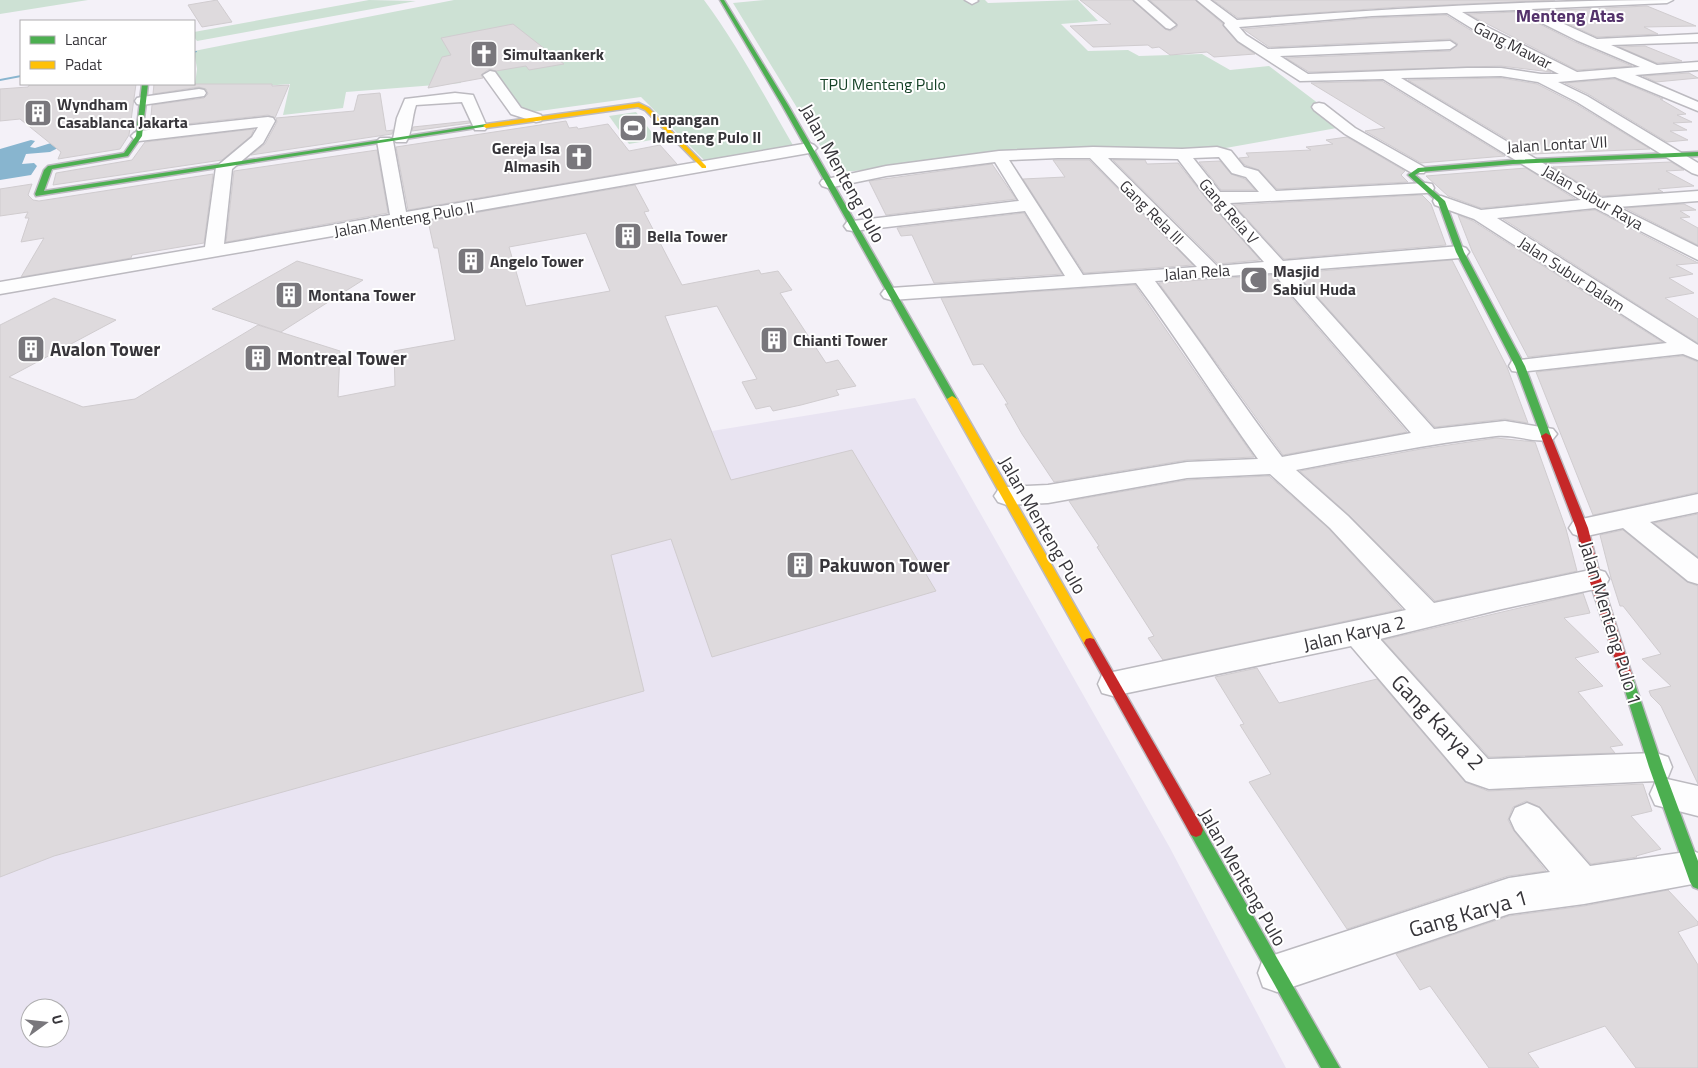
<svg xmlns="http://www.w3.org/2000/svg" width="1698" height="1068" font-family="'Titillium Web',sans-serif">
  <rect width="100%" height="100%" fill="#f4f1f8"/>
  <path fill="#e9e4f2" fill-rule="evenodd" d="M600 293 607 313 660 303 712 431 915 398 1170 848 1286 1068H0V427L17 417 185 391 339 363 338 397 395 386 394 351 543 324 538 303ZM30 1008H60V1038H30Z"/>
  <g fill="#cde1d4">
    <polygon points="0,0 88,0 0,14"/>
    <polygon points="369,0 416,1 197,41 194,37 194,32"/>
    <path d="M454 0H704C738 46 765 97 794 147L707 163 641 97 532 112 523 108 481 61 456 65 461 83 346 92 343 108 283 115 290 84 194 91 197 69 194 51Z"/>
    <polygon points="765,0 985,0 988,3 1078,0 1098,21 1061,24 1088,51 1128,50 1139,56 1202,54 1230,70 1269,66 1348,126 1192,154 1036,150 837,173 733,3"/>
    <polygon points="636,112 657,139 629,144 609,116"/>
  </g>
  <polygon fill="#88b5cf" points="31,140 35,141 30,147 35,148 51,143 58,148 50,152 26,154 22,164 34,163 37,166 31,175 0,180 0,149"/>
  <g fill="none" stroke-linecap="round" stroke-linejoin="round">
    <g fill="#88b5cf" fill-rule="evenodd">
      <polygon points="194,51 197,51 197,52 194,53"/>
      <polygon points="21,75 21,77 0,81 0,79"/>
    </g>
  </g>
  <g fill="#dedadd" stroke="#d0cccf" fill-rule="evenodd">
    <polygon points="217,0 232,22 202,27 188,5"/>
    <polygon points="1080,0 1132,0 1165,29 1170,31 1177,27 1177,24 1150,0 1195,0 1223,24 1223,26 1237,42 1255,54 1214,57 1207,52 1170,55 1159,47 1152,48 1148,45 1093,47 1070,26 1111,24"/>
    <polygon points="1213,0 1555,0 1400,7 1238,18"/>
    <polygon points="1647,6 1696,26 1644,27 1658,34 1597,37 1539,11"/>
    <polygon points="1516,12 1575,42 1632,66 1577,70 1468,14"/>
    <polygon points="1446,15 1480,36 1551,72 1501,66 1309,72 1286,58 1450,51 1458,44 1450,39 1269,47 1243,29 1372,18"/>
    <polygon points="513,24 564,64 529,70 526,66 496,71 489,69 481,75 483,78 428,88 442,57 451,55 441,38"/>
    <polygon points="1645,46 1682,61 1657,63 1619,47"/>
    <polygon points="1689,73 1698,78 1656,82 1643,76"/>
    <polygon points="1501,78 1537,84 1576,104 1650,149 1532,154 1408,80"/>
    <polygon points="1615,79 1663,99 1660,99 1686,114 1677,115 1692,122 1673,123 1687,130 1670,131 1688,140 1667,142 1588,94 1565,83"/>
    <polygon points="1382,81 1505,156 1421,163 1365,131 1385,128 1311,83"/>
    <polygon points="30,84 136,84 129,135 120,149 58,159 61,152 20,119 0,121 0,89 28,87"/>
    <polygon points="154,84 272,84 272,86 289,85 275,118 268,115 150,128 152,105 204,98 208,94 206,89 199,87 153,94"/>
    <polygon points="380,93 386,131 393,130 392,134 251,155 265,144 277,122 276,118 354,111 358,95"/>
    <polygon points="469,121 470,123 412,131 413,127"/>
    <polygon points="566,121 569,128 577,127 578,129 608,124 629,151 660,145 677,164 408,210 396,147"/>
    <polygon points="254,129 251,136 222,160 53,185 56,173 132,160 145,142"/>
    <polygon points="1347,137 1405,171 1401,175 1408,182 1277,189 1259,170 1245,165 1239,158 1249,157 1246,153 1311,150 1306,147 1333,144 1326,140"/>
    <polygon points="377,150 388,213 226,242 234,171"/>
    <polygon points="1053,160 1089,160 1193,265 1084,273 1023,179 1065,177"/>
    <polygon points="1113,160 1145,160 1147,164 1178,163 1208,201 1260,260 1218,264"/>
    <polygon points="1220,161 1231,174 1245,179 1255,190 1221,190 1199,162"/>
    <polygon points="1671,162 1684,170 1666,171 1694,186 1658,189 1663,192 1601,196 1553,167"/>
    <polygon points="992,164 1016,199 886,215 869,181"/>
    <polygon points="1526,168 1575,199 1481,208 1448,196 1426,176"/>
    <polygon points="213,174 204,243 132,255 131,258 21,277 44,238 21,242 29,218 25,218 28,212 0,216 0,189 32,184 28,195 33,200 39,201"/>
    <path d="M635 185 649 211 644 212 682 285 759 270 761 274 778 271 792 290 780 293 826 363 838 360 856 386 836 390 839 395 801 405 773 411 770 406 756 409 742 382 757 379 717 306 665 316 731 480 852 450 936 591 712 657 671 539 611 555 644 691 54 856 0 877V325L54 298 116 320 9 377 83 407 135 399 258 325 340 351 338 397 395 386 394 351 455 340 438 248H434L428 221ZM586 233 610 291 526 306 509 247Z"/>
    <polygon points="1422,195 1431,204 1446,245 1284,259 1234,205"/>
    <polygon points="1684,204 1696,210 1680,211 1690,217 1680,218 1698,228 1698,245 1625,208"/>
    <polygon points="1595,210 1698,263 1676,265 1693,274 1669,278 1694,293 1665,298 1698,319 1698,343 1503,219"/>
    <polygon points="1024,213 1062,274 934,283 912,235 901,236 897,228"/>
    <polygon points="1458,215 1473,221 1662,342 1528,357 1472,251"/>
    <polygon points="1452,260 1507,367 1528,423 1505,419 1435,427 1296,273"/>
    <polygon points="297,261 363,280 281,332 212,309"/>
    <polygon points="1272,275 1407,432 1283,455 1159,283"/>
    <polygon points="1135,285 1254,457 1187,460 1054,482 1022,434 1005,404 1008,404 983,364 973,365 941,298"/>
    <polygon points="1683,356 1698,362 1698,492 1593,515 1536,372"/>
    <polygon points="1496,438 1535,442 1566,529 1577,571 1435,601 1349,515 1300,471 1421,449"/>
    <polygon points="1269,476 1329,529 1402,609 1163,660 1148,638 1154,636 1097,547 1099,546 1069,501 1187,480"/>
    <polygon points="1698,514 1698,557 1654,523"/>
    <polygon points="1623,530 1687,582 1698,586 1698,784 1661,706 1651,696 1649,691 1671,686 1642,659 1661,654 1623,606 1620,606 1611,578 1600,535"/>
    <polygon points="1583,593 1590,613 1564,618 1599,652 1575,658 1603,686 1578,692 1623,745 1610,747 1615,753 1489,757 1383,640"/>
    <polygon points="1257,668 1279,703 1377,679 1465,782 1488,791 1643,784 1652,811 1631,816 1661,849 1636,856 1637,857 1591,864 1540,807 1526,801 1513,807 1508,820 1514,831 1546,871 1508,876 1347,929 1249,782 1271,774 1240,725 1244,724 1215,677"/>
    <polygon points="1668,890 1698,922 1698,925 1678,932 1698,965 1698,1068 1636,1068 1605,1026 1528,1053 1539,1068 1489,1068 1430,986 1420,990 1396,954 1509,916 1584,906"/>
  </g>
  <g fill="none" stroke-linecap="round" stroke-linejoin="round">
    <defs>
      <g id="street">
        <polygon points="965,0 977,0 978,1 972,4"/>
        <polygon points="1134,0 1147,0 1176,25 1170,29 1166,28"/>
        <path d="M1197 0H1210L1237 20C1382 9 1527 0 1673 0L1667 3 1531 9 1597 39 1698 34V42L1611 45 1657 65 1698 62V70L1635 75 1698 102V111L1615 77 1558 82 1587 96 1698 163V175L1692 173 1577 102 1538 82 1501 76 1401 78 1601 198 1698 191V201L1618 207 1698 247V260L1595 208 1497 218 1698 345V360L1683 354 1520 372 1512 371 1509 366 1512 361 1520 360 1667 343 1474 219 1435 205 1433 201 1435 197 1441 196 1481 210 1581 200 1383 79 1300 81 1238 41 1224 25 1225 23ZM1516 10 1576 40 1640 67 1577 72 1489 28 1462 12ZM1447 13 1481 34 1559 74H1541L1501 68H1467L1308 74 1280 56 1450 49 1456 45 1450 41 1268 49 1246 35 1239 27 1372 16Z"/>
        <polygon points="490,71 495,72 521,108 541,115 543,118 541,121 536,122 511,114 483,75"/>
        <polygon points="199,89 204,90 206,93 204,96 142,105 137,104 135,101 137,98 142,97"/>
        <path d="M455 93 473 95 487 127 485 130H475L462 102 416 105C412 116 412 134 406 142H396L393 139 397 118 405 99Z"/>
        <polygon points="1319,103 1324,104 1355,128 1424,167 1426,170 1424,173 1412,173 1345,134 1314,110 1312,107 1314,104"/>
        <polygon points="268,117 273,118 275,121 263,143 232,169 224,244 390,215 377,141 380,138 390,138 393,141 406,212 809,143 814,145 817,148 814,151 809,153 0,294 0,282 205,247 216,167 252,137 258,127 139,141 134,139 131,136 134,133 139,131"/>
        <path d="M1093 147 1182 149 1217 147 1231 151 1244 167 1258 171 1276 191 1426 183 1432 184 1434 188 1432 192 1426 193 1230 203 1283 261 1460 246 1466 248 1469 252 1466 256 1460 258 1292 271 1434 429 1505 421 1553 429 1557 434 1553 439C1535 444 1516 434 1496 436 1429 444 1363 457 1296 470L1348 516 1434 603 1595 569 1605 572 1609 579 1605 586 1595 589 1502 609 1380 639 1488 759 1656 753 1668 757 1672 767 1668 777 1656 781 1489 789 1466 781 1351 646 1113 696 1102 693 1098 684 1102 675 1113 672 1406 610 1330 528 1270 474 1187 478 1048 503 1007 505 998 502 994 496 998 490 1007 487 1048 485 1187 462 1258 459C1216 401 1179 340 1136 283L891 300 884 298 881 294 884 290 891 288 1065 276 1025 211 853 231 847 230 844 226 847 222 853 221 1019 201 995 162 886 176 828 188 822 186 820 183 822 180 886 166 999 151ZM1219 157 1232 173 1246 177 1259 192H1220L1193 158ZM1058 158H1090L1197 267 1083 275 1009 160ZM1108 158 1178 159 1209 200 1264 262 1217 266ZM1273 273 1411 433 1282 457C1238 399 1199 339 1155 281Z"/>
        <polygon points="1698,494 1698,512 1650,522 1698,559 1698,584 1688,581 1623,528 1582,537 1573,534 1569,528 1573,522 1582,519"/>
        <polygon points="1667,779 1698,786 1698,816 1655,805 1650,794 1655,783"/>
        <polygon points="1527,803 1539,808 1590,866 1693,851 1698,853 1698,883 1584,904 1509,914 1277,992 1263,987 1258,973 1263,959 1277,954 1509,878 1550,872 1515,830 1510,819 1515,808"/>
      </g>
      <g id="fast">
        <polygon points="720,0 724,0 788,105 957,399 955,401 952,402 947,399 782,105"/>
        <polygon points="142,84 148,84 142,136 128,156 52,169 44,191 486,124 489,126 36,196 35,194 44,170 48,166 124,153 136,136"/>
        <polygon points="1698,152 1698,156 1513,164 1420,172 1415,175 1445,201 1464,252 1525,366 1551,436 1546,439 1542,438 1515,366 1456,252 1438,202 1408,175 1418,168 1513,160"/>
        <polygon points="1627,673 1632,674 1633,678 1663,767 1698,861 1698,889 1693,887 1690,882 1649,767 1621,678 1622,674"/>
        <polygon points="1196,823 1201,825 1340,1068 1321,1068 1191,835 1189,830 1191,825"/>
      </g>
      <g id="slow">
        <polygon points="639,103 649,108 706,166 706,168 702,168 645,110 638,107 486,128 483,126 486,124"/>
        <polygon points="952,396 957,399 1094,639 1096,643 1094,647 1090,648 1086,647 947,399"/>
      </g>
      <g id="jam">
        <polygon points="1546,433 1551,436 1588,528 1601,579 1633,678 1632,682 1627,683 1622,682 1621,678 1589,579 1576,528 1541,436"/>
        <polygon points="1090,638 1094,639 1201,825 1203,830 1201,835 1196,837 1191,835 1084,643 1086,639"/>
      </g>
    </defs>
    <use href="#street" stroke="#bcbac0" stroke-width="3"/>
    <use href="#fast" stroke="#bcbac0" stroke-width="3"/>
    <use href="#slow" stroke="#bcbac0" stroke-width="3"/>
    <use href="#jam" stroke="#bcbac0" stroke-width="3"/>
    <use href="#street" fill="#fdfdfe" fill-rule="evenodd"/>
    <use href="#fast" fill="#4caf50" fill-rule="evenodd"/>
    <use href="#slow" fill="#ffc107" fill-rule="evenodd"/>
    <use href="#jam" fill="#c62828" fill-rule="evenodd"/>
  </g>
  <defs>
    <symbol id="church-square" viewBox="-11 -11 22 22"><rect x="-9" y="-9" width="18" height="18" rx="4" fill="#79777c" stroke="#fff"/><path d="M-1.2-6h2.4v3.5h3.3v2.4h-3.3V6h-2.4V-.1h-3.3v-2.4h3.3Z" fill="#fff"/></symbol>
    <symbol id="building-square" viewBox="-11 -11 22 22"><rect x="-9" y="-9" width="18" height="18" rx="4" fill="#79777c" stroke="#fff"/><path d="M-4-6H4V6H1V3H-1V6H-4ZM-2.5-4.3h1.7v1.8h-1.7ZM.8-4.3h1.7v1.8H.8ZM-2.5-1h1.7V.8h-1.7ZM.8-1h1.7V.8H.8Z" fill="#fff"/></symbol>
    <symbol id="stadium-square" viewBox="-11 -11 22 22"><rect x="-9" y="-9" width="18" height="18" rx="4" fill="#79777c" stroke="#fff"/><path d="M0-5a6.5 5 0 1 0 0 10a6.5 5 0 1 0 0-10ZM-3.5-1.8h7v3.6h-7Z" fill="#fff"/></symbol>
    <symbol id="mosque-square" viewBox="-11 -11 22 22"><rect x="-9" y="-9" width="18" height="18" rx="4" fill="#79777c" stroke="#fff"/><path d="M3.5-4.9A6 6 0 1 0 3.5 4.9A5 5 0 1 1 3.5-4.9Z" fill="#fff"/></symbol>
  </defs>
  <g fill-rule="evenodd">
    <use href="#church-square" x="468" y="38" width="32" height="32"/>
    <use href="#building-square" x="22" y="97" width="32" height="32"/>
    <use href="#stadium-square" x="617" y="112" width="32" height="32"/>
    <use href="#church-square" x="563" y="141" width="32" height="32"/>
    <use href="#building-square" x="612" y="220" width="32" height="32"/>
    <use href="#building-square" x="455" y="245" width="32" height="32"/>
    <use href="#mosque-square" x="1238" y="264" width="32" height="32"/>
    <use href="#building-square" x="273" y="279" width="32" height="32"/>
    <use href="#building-square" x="758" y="324" width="32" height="32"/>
    <use href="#building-square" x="15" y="333" width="32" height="32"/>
    <use href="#building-square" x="242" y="342" width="32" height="32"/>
    <use href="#building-square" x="784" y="549" width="32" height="32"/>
  </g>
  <g text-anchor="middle" stroke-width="4" stroke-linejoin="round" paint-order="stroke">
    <g font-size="16" fill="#37353a" stroke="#fff">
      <text transform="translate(1513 45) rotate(27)" y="6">Gang Mawar</text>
      <text transform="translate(1557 144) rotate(-3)" y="6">Jalan Lontar VII</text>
      <text transform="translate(1593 197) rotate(30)" y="6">Jalan Subur Raya</text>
      <text transform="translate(1229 211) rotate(49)" y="6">Gang Rela V</text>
      <text transform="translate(1152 212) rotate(45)" y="6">Gang Rela III</text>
      <text transform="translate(404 219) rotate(-10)" y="6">Jalan Menteng Pulo II</text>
      <text transform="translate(1197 272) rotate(-4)" y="6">Jalan Rela</text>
      <text transform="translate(1572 274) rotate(33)" y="6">Jalan Subur Dalam</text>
    </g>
    <g font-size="16" font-weight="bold" fill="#37353a" stroke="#fff" text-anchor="start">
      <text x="503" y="60">Simultaankerk</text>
      <text x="57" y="110">Wyndham<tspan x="57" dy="18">Casablanca Jakarta</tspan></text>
      <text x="652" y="125">Lapangan<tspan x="652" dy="18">Menteng Pulo II</tspan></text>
      <text x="560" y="154" text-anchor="end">Gereja Isa<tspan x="560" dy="18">Almasih</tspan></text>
      <text x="647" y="242">Bella Tower</text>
      <text x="490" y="267">Angelo Tower</text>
      <text x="1273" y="277">Masjid<tspan x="1273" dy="18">Sabiul Huda</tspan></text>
      <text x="308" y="301">Montana Tower</text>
      <text x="793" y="346">Chianti Tower</text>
    </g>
    <g font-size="16" fill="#154126" stroke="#fff">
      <text x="883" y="90">TPU Menteng Pulo</text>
    </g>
    <g font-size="18" font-weight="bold" fill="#54326b" stroke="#fff">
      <text x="1570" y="22">Menteng Atas</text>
    </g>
    <g font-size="19" fill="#37353a" stroke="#fff">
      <text transform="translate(843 173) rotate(61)" y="7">Jalan Menteng Pulo</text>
      <text transform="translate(1043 525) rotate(60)" y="7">Jalan Menteng Pulo</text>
      <text transform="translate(1611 623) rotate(73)" y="7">Jalan Menteng Pulo 1</text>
      <text transform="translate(1354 633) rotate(-13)" y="7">Jalan Karya 2</text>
      <text transform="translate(1243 877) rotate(60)" y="7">Jalan Menteng Pulo</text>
    </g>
    <g font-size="19" font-weight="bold" fill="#37353a" stroke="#fff" text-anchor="start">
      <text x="50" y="356">Avalon Tower</text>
      <text x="277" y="365">Montreal Tower</text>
      <text x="819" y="572">Pakuwon Tower</text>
    </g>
    <g font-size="22" fill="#37353a" stroke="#fff">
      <text transform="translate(1438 722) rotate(46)" y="8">Gang Karya 2</text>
      <text transform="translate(1468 913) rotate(-16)" y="8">Gang Karya 1</text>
    </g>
  </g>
  <rect x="20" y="20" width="175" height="65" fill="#ffffff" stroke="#afaeb0"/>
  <rect x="30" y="36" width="25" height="8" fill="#4caf50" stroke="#afaeb0"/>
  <text x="65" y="45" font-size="15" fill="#37353a">Lancar</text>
  <rect x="30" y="61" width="25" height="8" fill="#ffc107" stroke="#afaeb0"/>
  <text x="65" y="70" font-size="15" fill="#37353a">Padat</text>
  <g transform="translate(45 1023) rotate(75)"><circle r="24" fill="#ffffff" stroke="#afaeb0"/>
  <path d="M0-4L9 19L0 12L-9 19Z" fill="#79777c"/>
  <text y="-8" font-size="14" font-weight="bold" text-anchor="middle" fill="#37353a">U</text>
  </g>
</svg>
